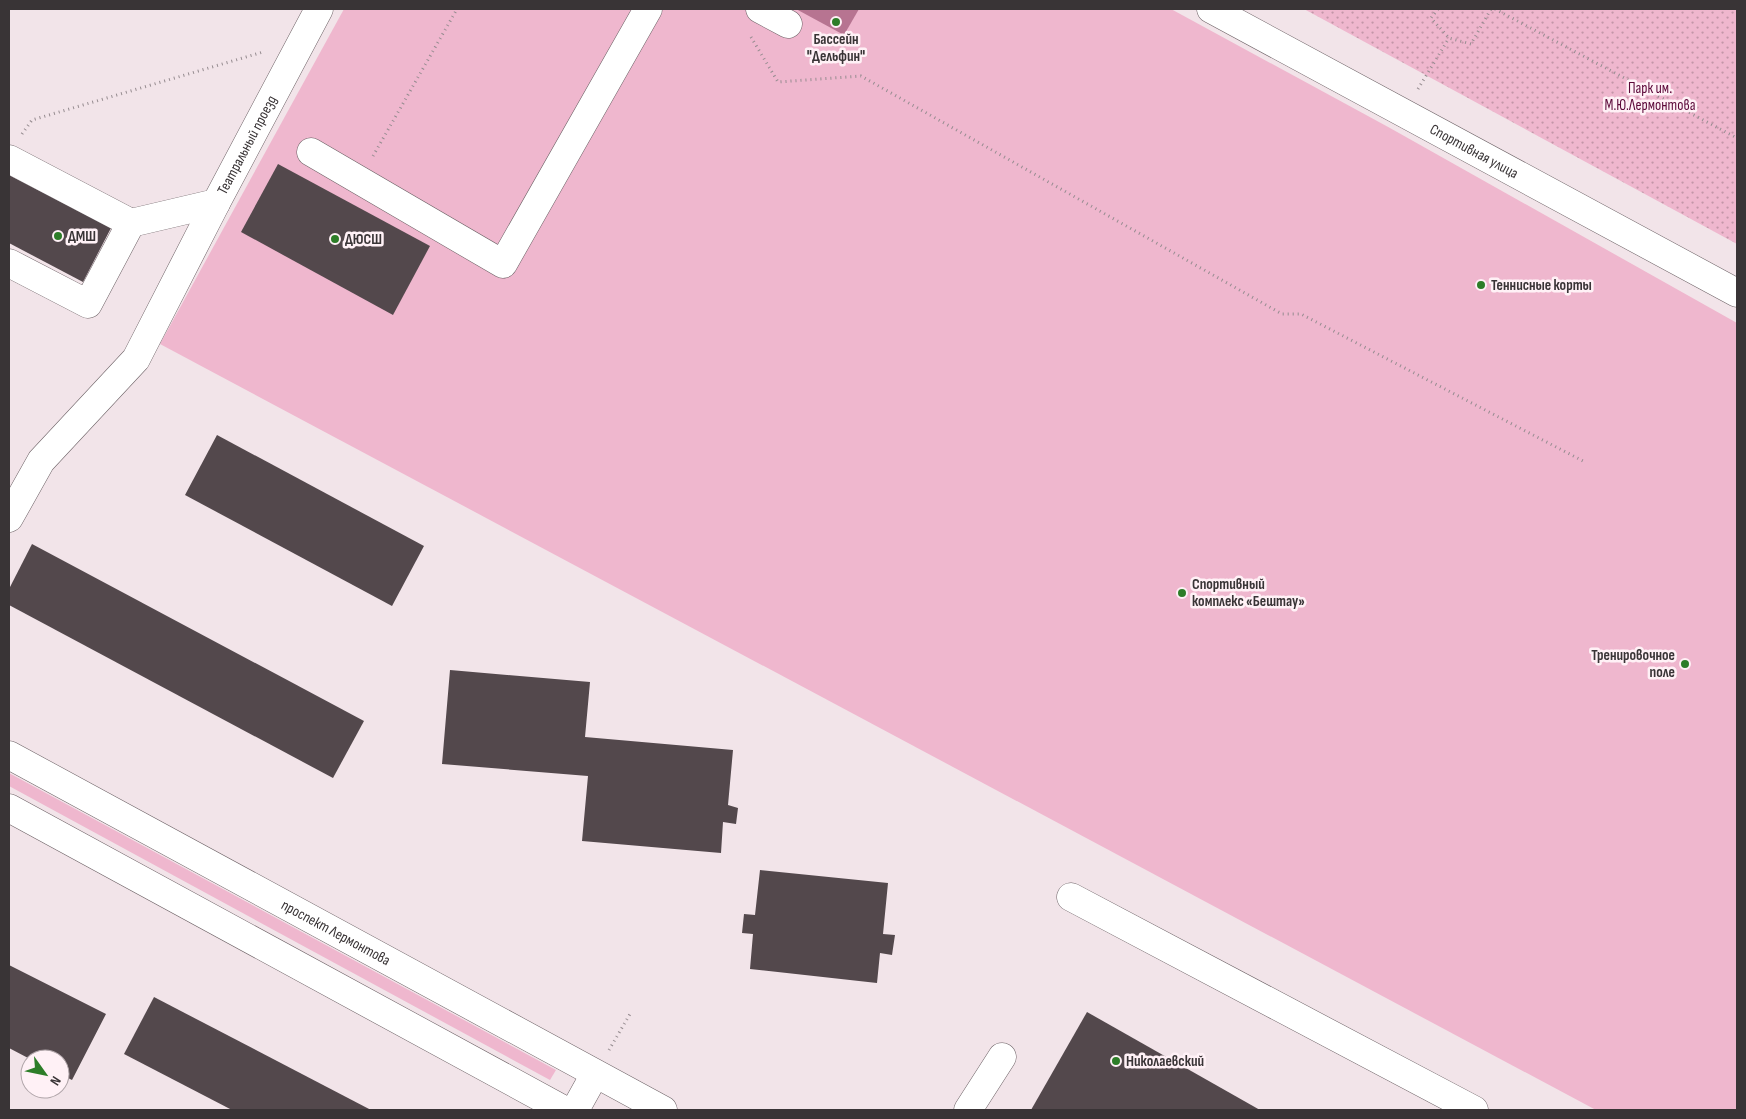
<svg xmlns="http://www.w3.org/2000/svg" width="1746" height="1119" font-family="'Sofia Sans Condensed',sans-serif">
  <defs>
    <pattern id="park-dots" width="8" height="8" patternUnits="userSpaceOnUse" patternTransform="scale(1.25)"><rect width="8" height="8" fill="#efb7ce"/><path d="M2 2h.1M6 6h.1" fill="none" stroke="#c396a8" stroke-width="1.8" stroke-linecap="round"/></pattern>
  </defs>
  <rect width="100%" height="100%" fill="#f2e4e9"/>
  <g fill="#efb7ce">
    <polygon points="344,9 1171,9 1390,128 1737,323 1737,1110 1596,1110 160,344"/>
    <polygon points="9,773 556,1070 550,1080 9,786"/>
  </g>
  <polygon fill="url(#park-dots)" points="1304,9 1737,9 1737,244"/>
  <polygon fill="#b77491" points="796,9 859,9 844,35"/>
  <g fill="#53484c">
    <polygon points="278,164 430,246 393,315 241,232"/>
    <polygon points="9,175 111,228 83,282 9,243"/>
    <polygon points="217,435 424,546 392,606 185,495"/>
    <polygon points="32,544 364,721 333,778 9,605 9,589"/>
    <polygon points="450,670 590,682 585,737 733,750 728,805 738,808 736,824 723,822 721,853 582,841 588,776 442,764"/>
    <polygon points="760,870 888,883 883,934 895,935 892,955 880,953 877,983 750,969 753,934 742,933 744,914 755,915"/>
    <polygon points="9,965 106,1014 72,1080 60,1074 60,1059 30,1059 9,1048"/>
    <polygon points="154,997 371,1110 232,1110 124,1054"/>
    <polygon points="1087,1012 1260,1110 1031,1110"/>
  </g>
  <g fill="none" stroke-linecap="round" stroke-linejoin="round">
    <defs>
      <g id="minor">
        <polyline points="760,9 788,24"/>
        <path id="s1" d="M1211 9 1737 293"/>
        <polyline points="311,152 503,264 648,9"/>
        <path id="s2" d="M9 159 131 223 216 203 319 9"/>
        <polyline points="9,263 88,304 131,223"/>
        <polyline points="9,518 41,461 136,359 216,203"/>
        <path id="s3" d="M9 755 663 1110"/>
        <polyline points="9,808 564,1110"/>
        <polyline points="1071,897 1474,1110"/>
        <polyline points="575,1110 595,1074"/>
        <polyline points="968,1110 1002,1057"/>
      </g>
    </defs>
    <use href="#minor" stroke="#6c6165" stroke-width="29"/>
    <g stroke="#968c90" stroke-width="3" stroke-dasharray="1 4" stroke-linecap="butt">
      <polyline points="1438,9 1431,18 1449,38 1471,44 1491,9"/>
      <polyline points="1495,9 1737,138"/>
      <polyline points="751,37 778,82 861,76 1282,314 1301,314 1583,461"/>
      <polyline points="1418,89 1449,38"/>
      <polyline points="22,134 32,120 263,52"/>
      <polyline points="373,156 457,9"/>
      <polyline points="609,1050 630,1014"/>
    </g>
    <use href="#minor" stroke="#fff" stroke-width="28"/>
  </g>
  <g fill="#2d7d28" stroke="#fff1f6" stroke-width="2">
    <circle cx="836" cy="22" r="5"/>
    <circle cx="58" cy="236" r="5"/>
    <circle cx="335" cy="239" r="5"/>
    <circle cx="1481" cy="285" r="5"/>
    <circle cx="1182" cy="593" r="5"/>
    <circle cx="1685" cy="664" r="5"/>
    <circle cx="1116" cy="1061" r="5"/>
  </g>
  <g text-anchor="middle" stroke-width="5" stroke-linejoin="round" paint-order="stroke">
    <g font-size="15" font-weight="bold" fill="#393436" stroke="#fff1f6" text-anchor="start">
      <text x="836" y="44" text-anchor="middle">Бассейн<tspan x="836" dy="17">"Дельфин"</tspan></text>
      <text x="68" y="241">ДМШ</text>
      <text x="345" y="244">ДЮСШ</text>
      <text x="1491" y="290">Теннисные корты</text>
      <text x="1192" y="589">Спортивный<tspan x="1192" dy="17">комплекс «Бештау»</tspan></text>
      <text x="1675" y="660" text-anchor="end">Тренировочное<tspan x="1675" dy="17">поле</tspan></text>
      <text x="1126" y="1066">Николаевский</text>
    </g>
    <g font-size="15" fill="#5b0738" stroke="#fff1f6">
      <text x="1650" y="93">Парк им.<tspan x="1650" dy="17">М.Ю.Лермонтова</tspan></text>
    </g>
    <g font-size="15" fill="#393436" stroke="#fff1f6">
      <text dy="5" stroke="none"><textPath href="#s2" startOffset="291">Театральный проезд</textPath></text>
      <text dy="5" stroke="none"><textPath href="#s1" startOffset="299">Спортивная улица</textPath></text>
      <text dy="5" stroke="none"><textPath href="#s3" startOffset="372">проспект Лермонтова</textPath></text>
    </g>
  </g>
  <rect width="1746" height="1119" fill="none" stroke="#393436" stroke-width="20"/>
  <g transform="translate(45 1074) rotate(123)"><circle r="24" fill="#fff1f6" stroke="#b0a5a9"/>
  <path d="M0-4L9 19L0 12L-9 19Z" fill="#2d7d28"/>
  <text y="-8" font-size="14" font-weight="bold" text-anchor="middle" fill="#393436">N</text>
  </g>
</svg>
